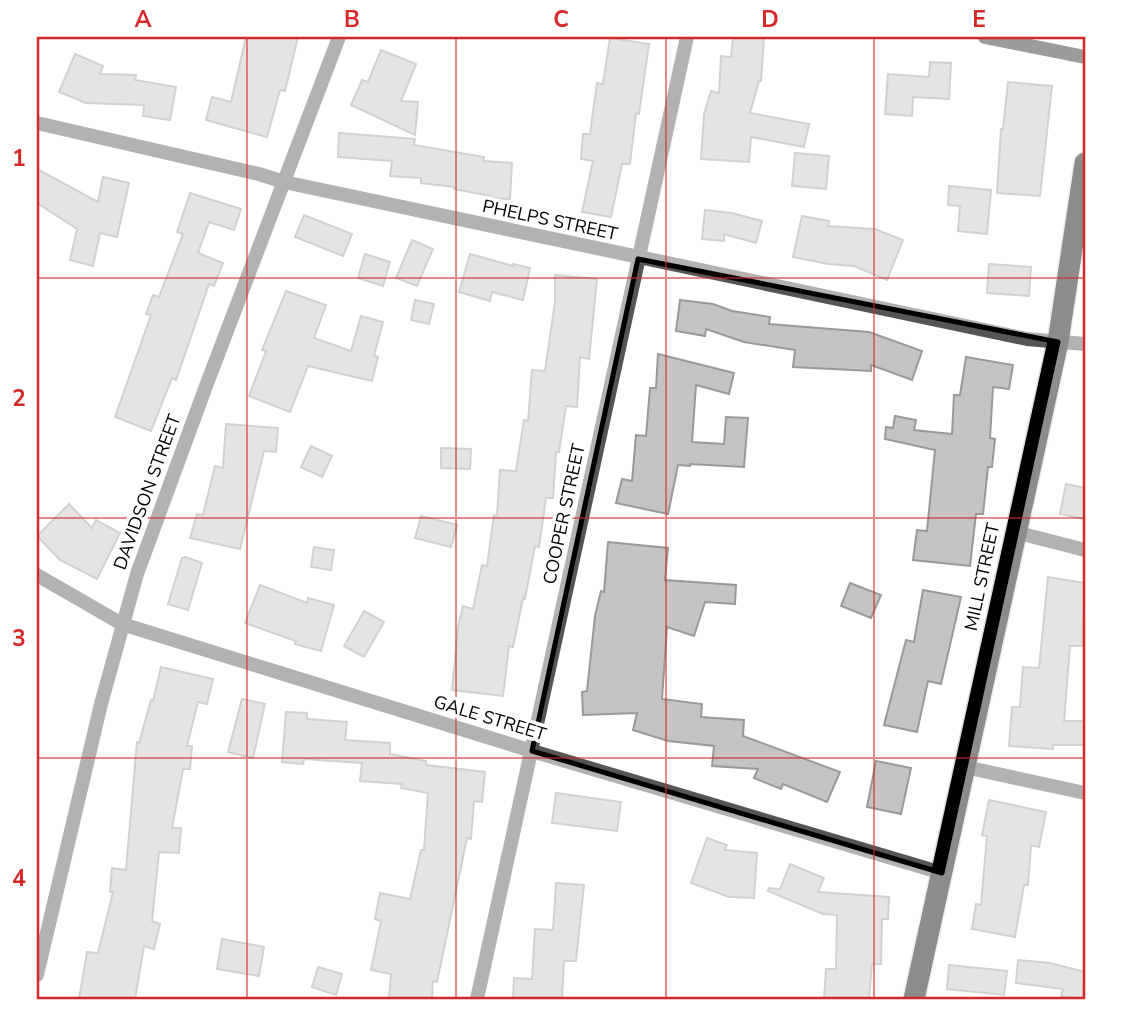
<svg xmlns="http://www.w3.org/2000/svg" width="1122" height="1036" font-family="'Nunito Sans',sans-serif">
  <rect width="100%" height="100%" fill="#fff"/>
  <g fill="#c4c4c4" stroke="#999" stroke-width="2">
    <polygon points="246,37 298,37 285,91 280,90 267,137 206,120 212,97 231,102"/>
    <polygon points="733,37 764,37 761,81 759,81 750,113 809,124 804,147 751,137 749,162 701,159 704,114 711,91 719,93 721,56 731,57"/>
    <polygon points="610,38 649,44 639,114 636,113 630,164 622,164 611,217 582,212 593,161 581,159 583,134 590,134 597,83 603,84"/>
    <polygon points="381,50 416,64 401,101 418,102 415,135 351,105 362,80 368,82"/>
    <polygon points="75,54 103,66 100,74 136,75 135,80 176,87 170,120 143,116 144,105 86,103 59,92"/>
    <polygon points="930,62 951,63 949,99 913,97 912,116 885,114 888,74 929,77"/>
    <polygon points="1008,82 1052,86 1040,196 997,193 1001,129 1003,129"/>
    <polygon points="339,133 415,139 414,145 484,157 483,161 512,163 510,199 491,198 491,196 454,189 455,187 421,183 421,178 390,176 392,161 338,157"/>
    <polygon points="795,153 829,156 826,189 792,186"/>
    <polygon points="37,169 98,202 103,177 129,183 117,237 100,233 93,266 70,260 77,229 37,203"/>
    <polygon points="949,186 991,190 987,234 958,231 960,206 948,205"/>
    <polygon points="190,193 241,209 234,230 209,222 198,253 223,263 214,286 209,284 176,380 172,378 151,431 115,417 151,315 146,314 153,295 159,297 183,234 177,232"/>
    <polygon points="705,210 732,213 762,221 756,243 724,234 724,241 702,239"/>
    <polygon points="304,215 352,234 343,256 295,237"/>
    <polygon points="802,216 829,221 828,226 875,229 903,240 887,280 854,266 828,264 793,257"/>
    <polygon points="412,240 433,249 417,286 396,278"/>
    <polygon points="365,254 390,262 383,286 358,278"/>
    <polygon points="470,254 513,266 513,264 530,268 523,300 492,292 490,301 459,292"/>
    <polygon points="989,264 1031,267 1029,296 987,293"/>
    <polygon points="555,275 597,279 589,359 580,357 577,407 566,406 559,452 556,452 553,498 546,498 539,547 535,546 525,599 523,598 513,647 509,646 503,696 452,690 458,627 463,606 473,609 482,565 487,566 494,515 497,516 500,470 516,471 524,420 528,421 532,370 545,371 555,302"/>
    <polygon points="286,291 326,305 314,338 351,351 361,316 383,322 374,356 378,357 372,381 308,366 290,412 249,396 266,351 262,350"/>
    <polygon points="415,300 434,304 429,324 411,320"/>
    <polygon points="680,300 713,304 732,311 770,317 769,324 869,332 922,351 912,380 871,365 871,371 793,367 795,350 744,342 706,329 705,336 676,331"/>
    <polygon points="658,354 734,373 729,394 696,385 692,442 724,444 726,417 748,418 744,467 690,464 690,466 678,465 668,514 616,503 622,479 632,481 636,435 646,436 650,388 656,388"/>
    <polygon points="966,357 1013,365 1009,389 993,387 990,438 995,439 992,467 988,467 983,514 976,514 970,566 913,560 917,530 927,531 935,450 885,439 886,427 893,428 895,416 916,420 914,430 952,434 954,395 960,395"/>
    <polygon points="226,424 278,428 276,452 264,451 240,549 190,538 197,514 203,515 215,466 223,468"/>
    <polygon points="311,446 332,456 322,477 301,467"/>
    <polygon points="441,448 471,449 470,469 441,468"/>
    <polygon points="1066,484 1085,488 1085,519 1060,514"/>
    <polygon points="69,504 92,528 96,520 120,533 97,579 60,560 37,536"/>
    <polygon points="421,516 457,525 451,547 415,538"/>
    <polygon points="608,542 668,548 665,580 736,585 735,604 705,602 694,636 667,627 662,699 702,704 701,717 744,720 743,736 840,772 827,802 783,784 781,789 754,778 758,769 712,766 714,746 668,741 633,730 637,713 583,715 582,692 587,691 595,616 601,591 604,592"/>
    <polygon points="314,547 334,550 331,570 311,567"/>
    <polygon points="185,557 202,563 188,610 168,604 182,558"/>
    <polygon points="1048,577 1085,583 1082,646 1070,646 1064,721 1085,721 1085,745 1053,745 1053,749 1009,746 1012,707 1020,707 1023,667 1039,668"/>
    <polygon points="850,583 881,595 871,618 841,606"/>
    <polygon points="260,585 307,603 308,598 334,605 321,651 295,644 296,641 245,623"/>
    <polygon points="923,590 961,597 941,684 928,681 917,732 884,725 906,640 914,642"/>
    <polygon points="364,611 384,622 364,657 344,646"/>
    <polygon points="161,667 213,679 207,704 198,702 187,746 192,746 190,769 183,769 172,828 181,828 179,853 159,852 152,921 160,924 154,949 144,946 135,999 79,999 87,952 98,953 113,892 110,892 112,868 126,870 137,742 139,743 151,700 153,701"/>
    <polygon points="242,699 265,704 253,758 228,752"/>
    <polygon points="286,712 307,713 307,719 347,722 345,740 390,743 390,754 426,761 426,765 485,772 482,802 474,801 471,839 467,838 437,982 433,981 432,999 389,999 391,974 371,970 381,921 375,919 380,893 410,899 421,850 424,850 428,793 401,788 402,784 360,781 362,763 304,759 303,764 282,762"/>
    <polygon points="876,761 911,768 901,814 867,807"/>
    <polygon points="556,793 621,802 617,831 552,823"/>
    <polygon points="989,800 1046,812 1039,847 1031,845 1028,885 1024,885 1015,937 972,929 976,904 981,905 987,836 982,835"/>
    <polygon points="707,838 727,845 725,850 757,853 754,898 729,897 691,883"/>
    <polygon points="790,864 824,878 818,892 889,897 888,919 882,919 881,964 872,964 869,999 824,999 826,969 836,969 837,915 823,914 768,891 769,888 780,889"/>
    <polygon points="556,883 584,885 576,961 564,961 562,999 513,999 514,978 532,979 535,929 553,930"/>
    <polygon points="222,939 264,947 259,976 217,969"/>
    <polygon points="1018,960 1050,963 1085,972 1082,999 1061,996 1063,989 1016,983"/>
    <polygon points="949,965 1007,971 1004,995 947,989"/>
    <polygon points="318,967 342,974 336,995 312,987"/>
  </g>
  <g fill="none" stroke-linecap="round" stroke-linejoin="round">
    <defs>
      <polyline id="highway" points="914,999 1058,342 1085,163"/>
    </defs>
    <use href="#highway" stroke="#dbdbdb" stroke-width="24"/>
    <g stroke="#555" stroke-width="14">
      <polyline points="37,123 259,174 284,182 1027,339 1085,344"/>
      <polyline points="1015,532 1085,550"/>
      <polyline points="37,575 122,624 532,751 942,873"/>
      <polyline points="965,767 1085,793"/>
      <polyline points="37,975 101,704 137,574 206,386 339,37"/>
      <polyline points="477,999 687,37"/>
    </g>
    <polyline stroke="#222" stroke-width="14" points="985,37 1085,57"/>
    <use href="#highway" stroke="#000" stroke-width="21"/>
  </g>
  <path d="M0 0H1122V1036H0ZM638 259 1058 342 942 873 532 751Z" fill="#fff" fill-opacity=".55" fill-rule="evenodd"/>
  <path fill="none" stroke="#000" stroke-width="5" stroke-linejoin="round" d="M638 259 1058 342 942 873 532 751Z"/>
  <path fill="none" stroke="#d62828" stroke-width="2" stroke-opacity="0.55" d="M247 37V999M456 37V999M666 37V999M874 37V999M37 278H1085M37 518H1085M37 758H1085"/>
  <g text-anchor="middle" stroke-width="7" stroke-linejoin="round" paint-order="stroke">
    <g font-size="18" fill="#000" stroke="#fff">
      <text transform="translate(550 220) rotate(12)" y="6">PHELPS STREET</text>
      <text transform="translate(147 492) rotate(-70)" y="6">DAVIDSON STREET</text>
      <text transform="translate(564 514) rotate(-78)" y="6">COOPER STREET</text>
      <text transform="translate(982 577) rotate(-78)" y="6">MILL STREET</text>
      <text transform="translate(490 718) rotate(17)" y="6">GALE STREET</text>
    </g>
  </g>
  <rect width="1122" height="1036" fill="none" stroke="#ffffff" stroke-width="77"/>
  <rect x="38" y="38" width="1046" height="960" fill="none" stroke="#d62828" stroke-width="2.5"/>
  <g font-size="23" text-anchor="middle" font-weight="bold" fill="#d62828">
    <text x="143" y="27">A</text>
    <text x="352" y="27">B</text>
    <text x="561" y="27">C</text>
    <text x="770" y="27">D</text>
    <text x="979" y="27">E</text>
    <text x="19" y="166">1</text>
    <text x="19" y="406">2</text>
    <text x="19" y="646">3</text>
    <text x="19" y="886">4</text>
  </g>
</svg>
